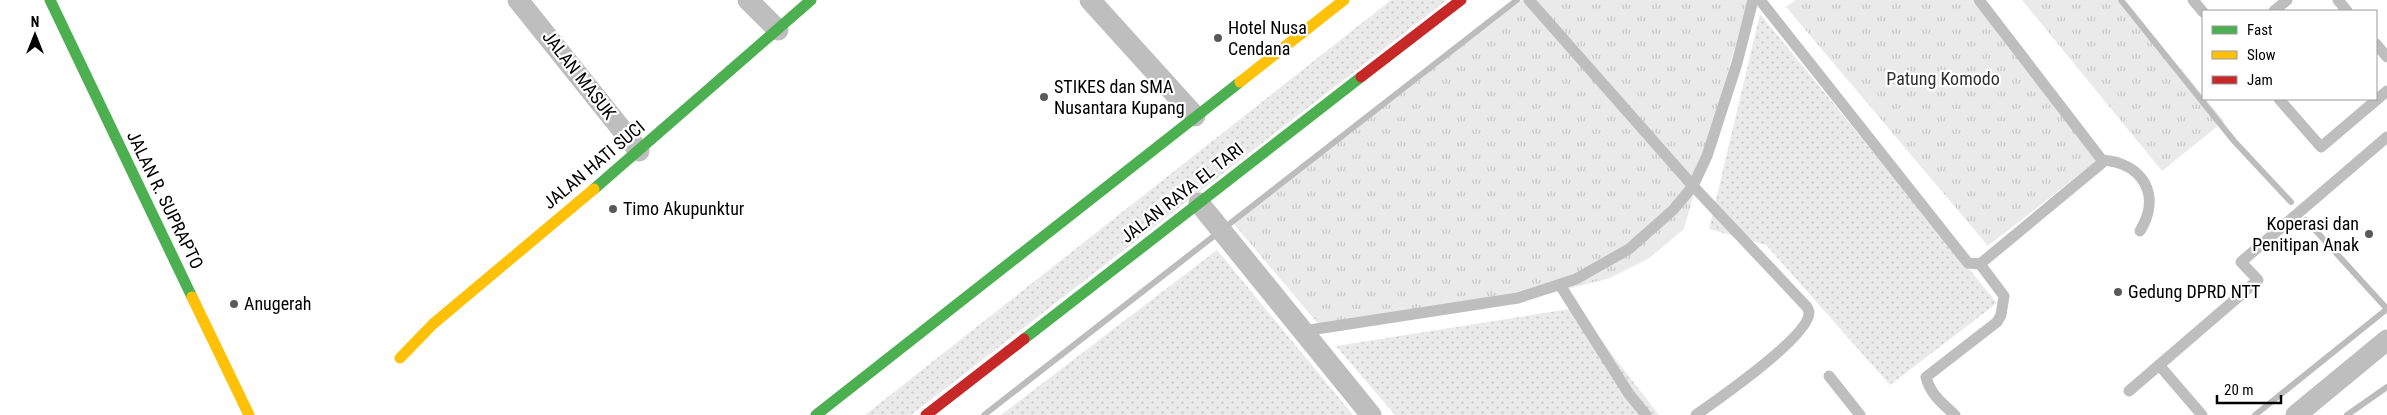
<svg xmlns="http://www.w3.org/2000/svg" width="2387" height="415" font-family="'Roboto Condensed',sans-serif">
  <defs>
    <pattern id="grass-dots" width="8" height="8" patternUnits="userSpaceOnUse" patternTransform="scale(1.25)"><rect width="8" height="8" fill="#eaeaea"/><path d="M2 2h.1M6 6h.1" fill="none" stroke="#c7c7c7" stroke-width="1.8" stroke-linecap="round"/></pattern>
    <pattern id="park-tufts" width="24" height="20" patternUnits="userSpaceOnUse" patternTransform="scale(1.25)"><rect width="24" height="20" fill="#eaeaea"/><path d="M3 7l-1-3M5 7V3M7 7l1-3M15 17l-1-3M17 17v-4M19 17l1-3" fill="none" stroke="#c7c7c7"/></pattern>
  </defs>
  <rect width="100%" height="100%" fill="#fff"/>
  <g fill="url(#grass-dots)">
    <polygon points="1391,0 1447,0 911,415 865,415"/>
    <polygon points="1760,14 1997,303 1890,385 1766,245 1709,229"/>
    <polygon points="1217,250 1353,415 1001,415"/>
    <polygon points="1576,308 1659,415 1395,415 1336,346"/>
  </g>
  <g fill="url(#park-tufts)">
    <polygon points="1522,0 1748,0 1684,229 1648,259 1610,278 1533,298 1326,333 1233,223"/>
    <polygon points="1796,0 1972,0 2103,156 1988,246 1786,7"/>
    <polygon points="2022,0 2124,0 2224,121 2162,171"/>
  </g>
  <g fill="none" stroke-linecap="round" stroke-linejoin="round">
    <g stroke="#bcbcbc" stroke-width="6">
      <polyline points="2121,0 2234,141 2291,202"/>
      <polyline points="2306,220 2387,309"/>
      <polyline points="984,415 1517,0"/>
      <polyline points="2255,415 2387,309"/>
      <polyline points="2347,415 2387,387"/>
    </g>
    <g stroke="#bebebe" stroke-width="11">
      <path d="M1529 0 1693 186 1807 307 1809 312C1811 335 1717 400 1696 415"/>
      <polyline points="1760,0 1968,263 1980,264 2102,163 2102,160 1979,0"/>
      <polyline points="2193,0 2203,12"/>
      <polyline points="2338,0 2347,11"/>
      <polyline points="2274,11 2287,0"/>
      <polyline points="2376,44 2387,57"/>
      <polyline points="2279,99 2321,147 2387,91"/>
      <path d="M2102 160C2143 163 2162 195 2140 231"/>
      <polyline points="1560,285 1629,394 1646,415"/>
      <polyline points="1303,331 1518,298 1576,279 1629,249 1673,210 1693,186 1707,156 1737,63 1753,0"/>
      <polyline points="2159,365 2202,415"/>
      <polyline points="1829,376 1860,415"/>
      <polyline points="2129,391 2258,280 2241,262 2387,137"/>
      <path d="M1955 415C1943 404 1930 394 1926 377L1997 322 2001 315 2004 296 1980 264"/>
    </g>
    <g stroke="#bebebe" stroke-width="21">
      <polyline points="518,0 639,151"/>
      <polyline points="748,0 778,30"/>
      <polyline points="1090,0 1195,116"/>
      <polyline points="1199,203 1371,415"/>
      <polyline points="2296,415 2387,340"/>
    </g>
    <g stroke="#4caf50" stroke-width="11">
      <polyline points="50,0 192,297"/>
      <polyline points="594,189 811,0"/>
      <polyline points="1024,339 1361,77"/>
      <polyline points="816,415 1240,82"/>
    </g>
    <g stroke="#ffc107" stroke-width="11">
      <polyline points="1240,82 1344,0"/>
      <polyline points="192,297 249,415"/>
      <polyline points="400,358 433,324 594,189"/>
    </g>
    <g stroke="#c62828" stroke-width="11">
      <polyline points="1361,77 1461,0"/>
      <polyline points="926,415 1024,339"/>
    </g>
  </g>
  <g fill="#595959" stroke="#fff" stroke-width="2">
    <circle cx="1218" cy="38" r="5"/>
    <circle cx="1044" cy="97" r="5"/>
    <circle cx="613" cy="209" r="5"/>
    <circle cx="2369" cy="234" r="5"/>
    <circle cx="2118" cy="292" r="5"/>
    <circle cx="234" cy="304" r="5"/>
  </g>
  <g text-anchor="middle" stroke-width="4.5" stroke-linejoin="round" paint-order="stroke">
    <g font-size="18" fill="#000" stroke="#fff" text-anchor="start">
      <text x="1228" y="34">Hotel Nusa<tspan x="1228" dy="21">Cendana</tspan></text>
      <text x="1054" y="93">STIKES dan SMA<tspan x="1054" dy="21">Nusantara Kupang</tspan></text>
      <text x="623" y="215">Timo Akupunktur</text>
      <text x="2359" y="230" text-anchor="end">Koperasi dan<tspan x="2359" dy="21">Penitipan Anak</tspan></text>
      <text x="2128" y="298">Gedung DPRD NTT</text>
      <text x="244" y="310">Anugerah</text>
    </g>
    <g font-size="18" fill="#000" stroke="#fff">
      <text transform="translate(579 75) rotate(52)" y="6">JALAN MASUK</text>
      <text transform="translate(594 165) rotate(-40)" y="6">JALAN HATI SUCI</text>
      <text transform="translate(1182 193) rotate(-38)" y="6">JALAN RAYA EL TARI</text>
      <text transform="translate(165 200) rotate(64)" y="6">JALAN R. SUPRAPTO</text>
    </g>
    <g font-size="18" fill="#303030" stroke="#fff">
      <text x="1943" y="85">Patung Komodo</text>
    </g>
  </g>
  <rect x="2202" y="10" width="175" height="90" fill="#ffffff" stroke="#999999"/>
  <rect x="2212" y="26" width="25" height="8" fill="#4caf50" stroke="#999999"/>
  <text x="2247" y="35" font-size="15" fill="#000000">Fast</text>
  <rect x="2212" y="51" width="25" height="8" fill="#ffc107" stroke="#999999"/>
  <text x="2247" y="60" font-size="15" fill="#000000">Slow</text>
  <rect x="2212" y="76" width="25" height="8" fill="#c62828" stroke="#999999"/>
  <text x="2247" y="85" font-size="15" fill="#000000">Jam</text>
  <g transform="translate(35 35)" stroke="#ffffff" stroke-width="4" paint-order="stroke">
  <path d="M0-4L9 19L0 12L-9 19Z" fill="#000000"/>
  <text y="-8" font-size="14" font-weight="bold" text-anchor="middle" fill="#000000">N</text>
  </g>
  <path d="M2217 395v8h64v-8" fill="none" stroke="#000000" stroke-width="2.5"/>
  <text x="2224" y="395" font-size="15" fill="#000000" stroke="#ffffff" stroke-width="4" paint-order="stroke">20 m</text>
</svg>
